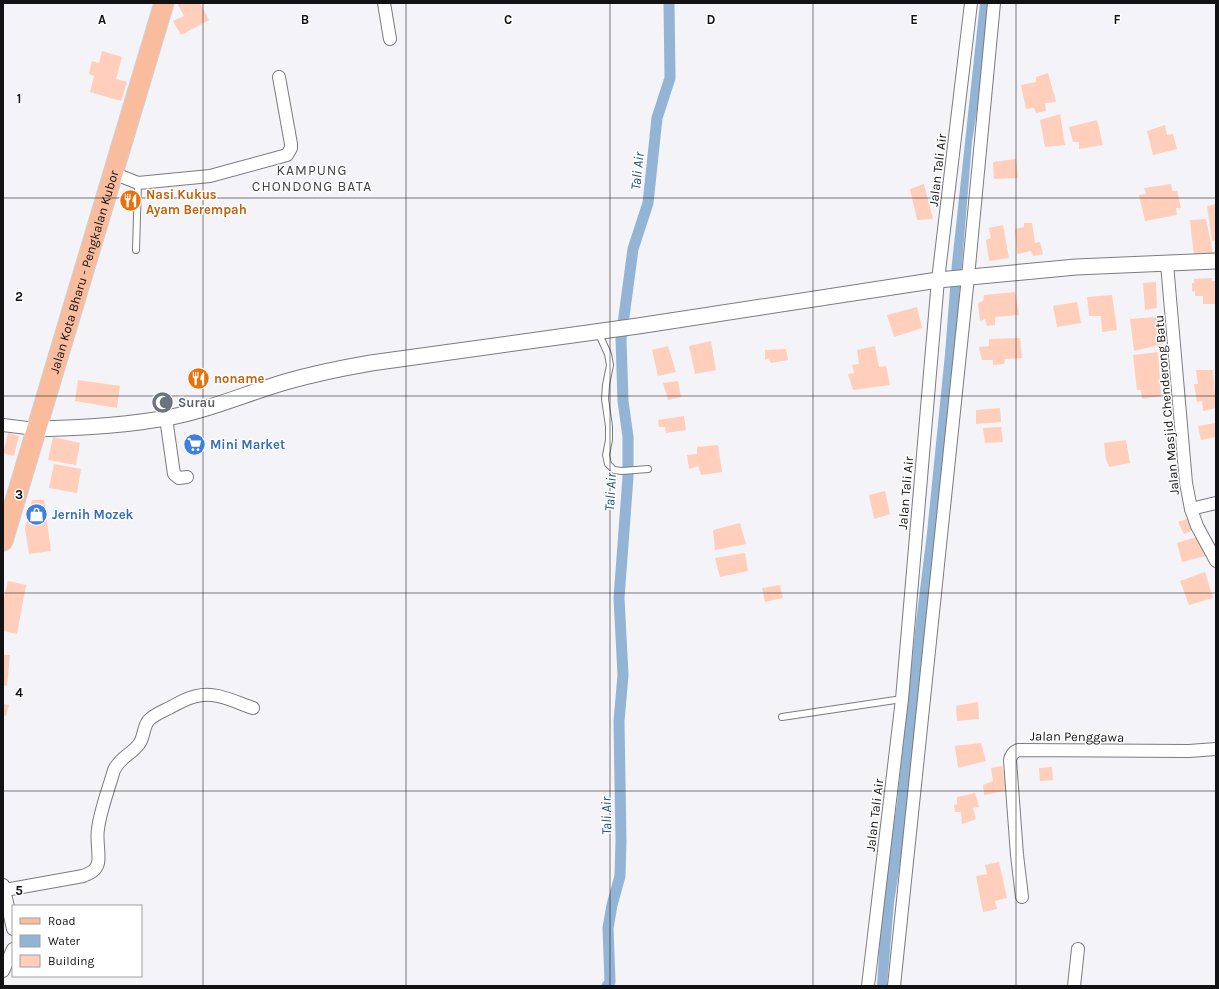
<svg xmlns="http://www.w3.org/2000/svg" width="1219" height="989" font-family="Karla,sans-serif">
  <rect width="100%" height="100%" fill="#f3f3f8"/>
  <polygon fill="#93b4d5" points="980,3 989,3 980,92 972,142 958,313 926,621 906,825 894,903 887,986 877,986 882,903 897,803 916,622 927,533 945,354 952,263"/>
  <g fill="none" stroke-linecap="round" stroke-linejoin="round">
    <polyline stroke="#93b4d5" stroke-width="11" points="607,986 610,982 608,928 612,905 620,876 621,841 619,721 623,675 619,598 628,477 628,437 623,401 621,339 633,249 648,203 657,118 670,78 669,3"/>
  </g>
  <g fill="#ffcfbb">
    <polygon points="177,3 200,3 209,20 181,35 173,21 184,16"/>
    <polygon points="102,51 122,57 116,79 127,82 121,101 90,92 94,76 89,74 92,61 99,63"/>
    <polygon points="1048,73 1056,102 1045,103 1046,111 1036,113 1034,108 1026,109 1021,85 1036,82 1036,77"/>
    <polygon points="1060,114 1065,145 1045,147 1040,120"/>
    <polygon points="1097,120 1103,145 1079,149 1079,142 1073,142 1069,127"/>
    <polygon points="1165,125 1167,135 1173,134 1177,149 1153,155 1147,131"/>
    <polygon points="1016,159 1018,178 994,179 993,162"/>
    <polygon points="924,184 933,219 917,220 910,189"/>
    <polygon points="1171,184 1172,191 1177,191 1181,208 1176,208 1177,215 1145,221 1139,195 1146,194 1144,188"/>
    <polygon points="1216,204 1216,240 1212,241 1207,206"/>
    <polygon points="1206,219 1214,259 1195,259 1192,240 1190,220"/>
    <polygon points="1024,223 1032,223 1035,243 1040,242 1043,254 1033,256 1031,251 1017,254 1015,229 1024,227"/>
    <polygon points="1003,225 1009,258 989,261 986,240 991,238 989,228"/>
    <polygon points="1212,278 1212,281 1216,281 1216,304 1203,304 1203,296 1195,296 1195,291 1192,292 1192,283 1194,283 1194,279"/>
    <polygon points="1156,282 1157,308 1145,310 1143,283"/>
    <polygon points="1015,292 1019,315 995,317 995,325 987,326 985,319 980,321 978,303 983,301 984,295"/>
    <polygon points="1112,295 1117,330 1102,332 1101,316 1089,316 1087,297"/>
    <polygon points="1077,302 1081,323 1057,327 1053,306"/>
    <polygon points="917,307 922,328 894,337 887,315"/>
    <polygon points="1155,317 1166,318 1168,336 1162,336 1163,344 1134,351 1130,319"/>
    <polygon points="1020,338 1022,358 1005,359 1004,364 993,365 993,360 982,360 979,347 989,346 989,339"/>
    <polygon points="711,341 716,370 695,374 689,346"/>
    <polygon points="668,346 676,372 658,376 652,350"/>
    <polygon points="875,346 879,367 886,366 890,385 853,390 848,374 854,373 852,365 859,364 857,350"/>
    <polygon points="786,349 788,360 771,363 769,358 765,360 765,350"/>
    <polygon points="1158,352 1161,396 1142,399 1141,390 1137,390 1133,355"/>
    <polygon points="1196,370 1213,370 1216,408 1203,411 1202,401 1197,402 1194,384 1198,384"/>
    <polygon points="207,371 208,383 192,385 191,372"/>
    <polygon points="78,380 120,386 117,408 75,401"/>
    <polygon points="678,381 681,397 668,400 663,383"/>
    <polygon points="1000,408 1001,422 976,424 976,410"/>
    <polygon points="684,416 686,430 666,433 665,427 659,427 658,420"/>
    <polygon points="1216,423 1216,437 1201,440 1198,426"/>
    <polygon points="1001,427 1003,442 985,443 983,428"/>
    <polygon points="8,433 19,436 14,456 3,453"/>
    <polygon points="53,437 80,443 76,465 48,460"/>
    <polygon points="1126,440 1130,463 1109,467 1106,459 1104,443"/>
    <polygon points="718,445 722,472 701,475 698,466 689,469 687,455 697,454 697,447"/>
    <polygon points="54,464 81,469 77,493 49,488"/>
    <polygon points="885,491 890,514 874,519 869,495"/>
    <polygon points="32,500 44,500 51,551 29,554 25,528"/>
    <polygon points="1190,518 1194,530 1184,534 1178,522"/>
    <polygon points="740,523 746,544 715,550 713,530"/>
    <polygon points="1200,536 1206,556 1182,562 1177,543"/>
    <polygon points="745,553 748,571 720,577 715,558"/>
    <polygon points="1205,572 1213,598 1189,605 1180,581"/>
    <polygon points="8,581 26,585 17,634 3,631 3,597 4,597"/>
    <polygon points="780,585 783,598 765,602 762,588"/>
    <polygon points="3,655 10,655 7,686 3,685"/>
    <polygon points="978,702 979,719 957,721 956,706"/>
    <polygon points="3,704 9,705 6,716 3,715"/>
    <polygon points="981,743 986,761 958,768 955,746"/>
    <polygon points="1002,766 1009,790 984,795 983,785 993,781 991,768"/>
    <polygon points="1052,767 1053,780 1040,781 1039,768"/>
    <polygon points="975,793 979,807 973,808 976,819 962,824 961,812 955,812 954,805 957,804 957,797"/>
    <polygon points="999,862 1007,898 995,901 997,909 983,912 976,876 987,874 985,865"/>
  </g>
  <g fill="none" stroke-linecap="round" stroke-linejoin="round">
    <defs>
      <g id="service">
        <polyline points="136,250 138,183"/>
        <polyline points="598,332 608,354 610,365 606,385 605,399 609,426 609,440 606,455 608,464 614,470 622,471 648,469"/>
        <polyline points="782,717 902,699"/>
      </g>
      <g id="minor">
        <polyline points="384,3 390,39"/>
        <polyline points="113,173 138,183 210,176 287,155 291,148 291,144 279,77"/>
        <polyline points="1167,264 1186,483 1191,509 1197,526 1216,561"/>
        <polyline points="166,418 174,474 179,478 187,477"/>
        <polyline points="3,425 35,429"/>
        <polyline points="1191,509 1216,503"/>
        <polyline points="3,885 13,929"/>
        <path d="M5 890 83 876C90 873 96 871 98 863 100 856 96 839 98 829 100 811 109 788 114 770 121 756 131 755 139 744 144 738 143 728 148 721 154 714 164 711 171 707 179 703 188 697 197 696 215 691 235 702 253 708"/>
        <path d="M1022 897 1017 855 1010 760C1011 755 1013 752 1018 750L1189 751 1216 749"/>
        <polyline points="3,971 13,949"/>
        <polyline points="868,986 902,699 938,280 971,3"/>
        <polyline points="894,986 968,277 994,3"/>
        <polyline points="1074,986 1078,949"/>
      </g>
      <path id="tertiary" d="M35 429C79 428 123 426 166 418 206 411 245 394 285 382 313 374 342 368 371 363L638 326 938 280 1076 267 1216 261"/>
      <g id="primary">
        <path id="s1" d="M3 541 164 3"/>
      </g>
    </defs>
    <use href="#service" stroke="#7b7c80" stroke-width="8"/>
    <use href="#minor" stroke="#7b7c80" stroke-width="14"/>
    <use href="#tertiary" stroke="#7b7c80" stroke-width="17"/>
    <use href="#primary" stroke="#d0d0d0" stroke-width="21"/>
    <use href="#service" stroke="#fff" stroke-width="6"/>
    <use href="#minor" stroke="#fff" stroke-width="12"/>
    <use href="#tertiary" stroke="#fff" stroke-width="15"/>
    <use href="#primary" stroke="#f9bd9e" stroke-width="19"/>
  </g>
  <path fill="none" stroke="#121214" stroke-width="1" stroke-opacity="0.55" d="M203 3V986M406 3V986M610 3V986M813 3V986M1016 3V986M3 198H1216M3 396H1216M3 593H1216M3 791H1216"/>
  <defs>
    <symbol id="restaurant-disc" viewBox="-11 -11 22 22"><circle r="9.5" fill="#e8710a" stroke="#fff"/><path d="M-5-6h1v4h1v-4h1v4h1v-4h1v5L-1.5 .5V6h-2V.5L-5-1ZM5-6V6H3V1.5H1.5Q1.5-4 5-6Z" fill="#fff"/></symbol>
    <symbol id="mosque-disc" viewBox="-11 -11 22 22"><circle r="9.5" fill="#6b7280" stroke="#fff"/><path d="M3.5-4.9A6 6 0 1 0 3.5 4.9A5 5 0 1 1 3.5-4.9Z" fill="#fff"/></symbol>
    <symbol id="supermarket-disc" viewBox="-11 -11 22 22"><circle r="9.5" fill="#3f7fe0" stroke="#fff"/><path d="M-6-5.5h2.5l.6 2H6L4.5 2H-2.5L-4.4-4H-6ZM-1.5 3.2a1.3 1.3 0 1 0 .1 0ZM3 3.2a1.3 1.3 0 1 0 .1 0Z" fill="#fff"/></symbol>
    <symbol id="shop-disc" viewBox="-11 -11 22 22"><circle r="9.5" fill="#3f7fe0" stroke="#fff"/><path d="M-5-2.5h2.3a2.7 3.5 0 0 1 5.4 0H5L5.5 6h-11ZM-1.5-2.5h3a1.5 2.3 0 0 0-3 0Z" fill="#fff"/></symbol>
  </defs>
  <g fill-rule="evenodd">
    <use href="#restaurant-disc" x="118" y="188" width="25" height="25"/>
    <use href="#restaurant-disc" x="186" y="366" width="25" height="25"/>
    <use href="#mosque-disc" x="150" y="390" width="25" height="25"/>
    <use href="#supermarket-disc" x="182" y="432" width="25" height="25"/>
    <use href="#shop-disc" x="24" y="502" width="25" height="25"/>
  </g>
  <g text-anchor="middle" stroke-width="3" stroke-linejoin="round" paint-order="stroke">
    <g font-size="13" fill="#121214" stroke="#fff">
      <text transform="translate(937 170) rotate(-83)" y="5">Jalan Tali Air</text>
      <text dy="5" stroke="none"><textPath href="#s1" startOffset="281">Jalan Kota Bharu - Pengkalan Kubor</textPath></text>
      <text transform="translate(1166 405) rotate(-95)" y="5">Jalan Masjid Chenderong Batu</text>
      <text transform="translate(905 493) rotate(-85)" y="5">Jalan Tali Air</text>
      <text transform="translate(1077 736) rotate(1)" y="5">Jalan Penggawa</text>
      <text transform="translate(874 815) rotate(-83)" y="5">Jalan Tali Air</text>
    </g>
    <g font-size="13" font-weight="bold" fill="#c56008" stroke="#fff" text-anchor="start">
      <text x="146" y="199">Nasi Kukus<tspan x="146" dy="15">Ayam Berempah</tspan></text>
      <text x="214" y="383">noname</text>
    </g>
    <g font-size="13" font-weight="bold" fill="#5b616d" stroke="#fff" text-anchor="start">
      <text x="178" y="407">Surau</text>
    </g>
    <g font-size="13" font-weight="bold" fill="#366cbe" stroke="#fff" text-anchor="start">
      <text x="210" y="449">Mini Market</text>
      <text x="52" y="519">Jernih Mozek</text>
    </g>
    <g font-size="14" letter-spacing="1" fill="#444448" stroke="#fff">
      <text x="312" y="175">KAMPUNG<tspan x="312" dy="16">CHONDONG BATA</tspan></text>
    </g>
    <g font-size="14" font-style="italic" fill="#20517e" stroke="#fff">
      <text transform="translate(637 171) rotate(-84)" y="5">Tali Air</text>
      <text transform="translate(610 492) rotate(-87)" y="5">Tali Air</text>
      <text transform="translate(606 816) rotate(-91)" y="5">Tali Air</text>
    </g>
  </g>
  <g font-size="13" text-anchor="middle" font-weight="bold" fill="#121214" stroke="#fff" stroke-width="3" stroke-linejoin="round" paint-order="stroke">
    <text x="102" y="24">A</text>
    <text x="305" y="24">B</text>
    <text x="508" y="24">C</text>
    <text x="711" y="24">D</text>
    <text x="914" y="24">E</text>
    <text x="1117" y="24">F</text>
    <text x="19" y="103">1</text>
    <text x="19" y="301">2</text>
    <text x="19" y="499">3</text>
    <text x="19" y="697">4</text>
    <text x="19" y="895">5</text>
  </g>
  <rect width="1219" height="989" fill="none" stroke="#121214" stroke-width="8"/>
  <rect x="12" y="905" width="130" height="72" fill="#ffffff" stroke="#a0a0a1"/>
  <rect x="20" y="918" width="20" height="6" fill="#f9bd9e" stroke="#a0a0a1"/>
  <text x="48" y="925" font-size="12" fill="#121214">Road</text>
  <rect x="20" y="935" width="20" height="12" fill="#93b4d5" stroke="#a0a0a1"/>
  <text x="48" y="945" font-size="12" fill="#121214">Water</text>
  <rect x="20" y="955" width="20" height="12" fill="#ffcfbb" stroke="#a0a0a1"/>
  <text x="48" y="965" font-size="12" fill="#121214">Building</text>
</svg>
